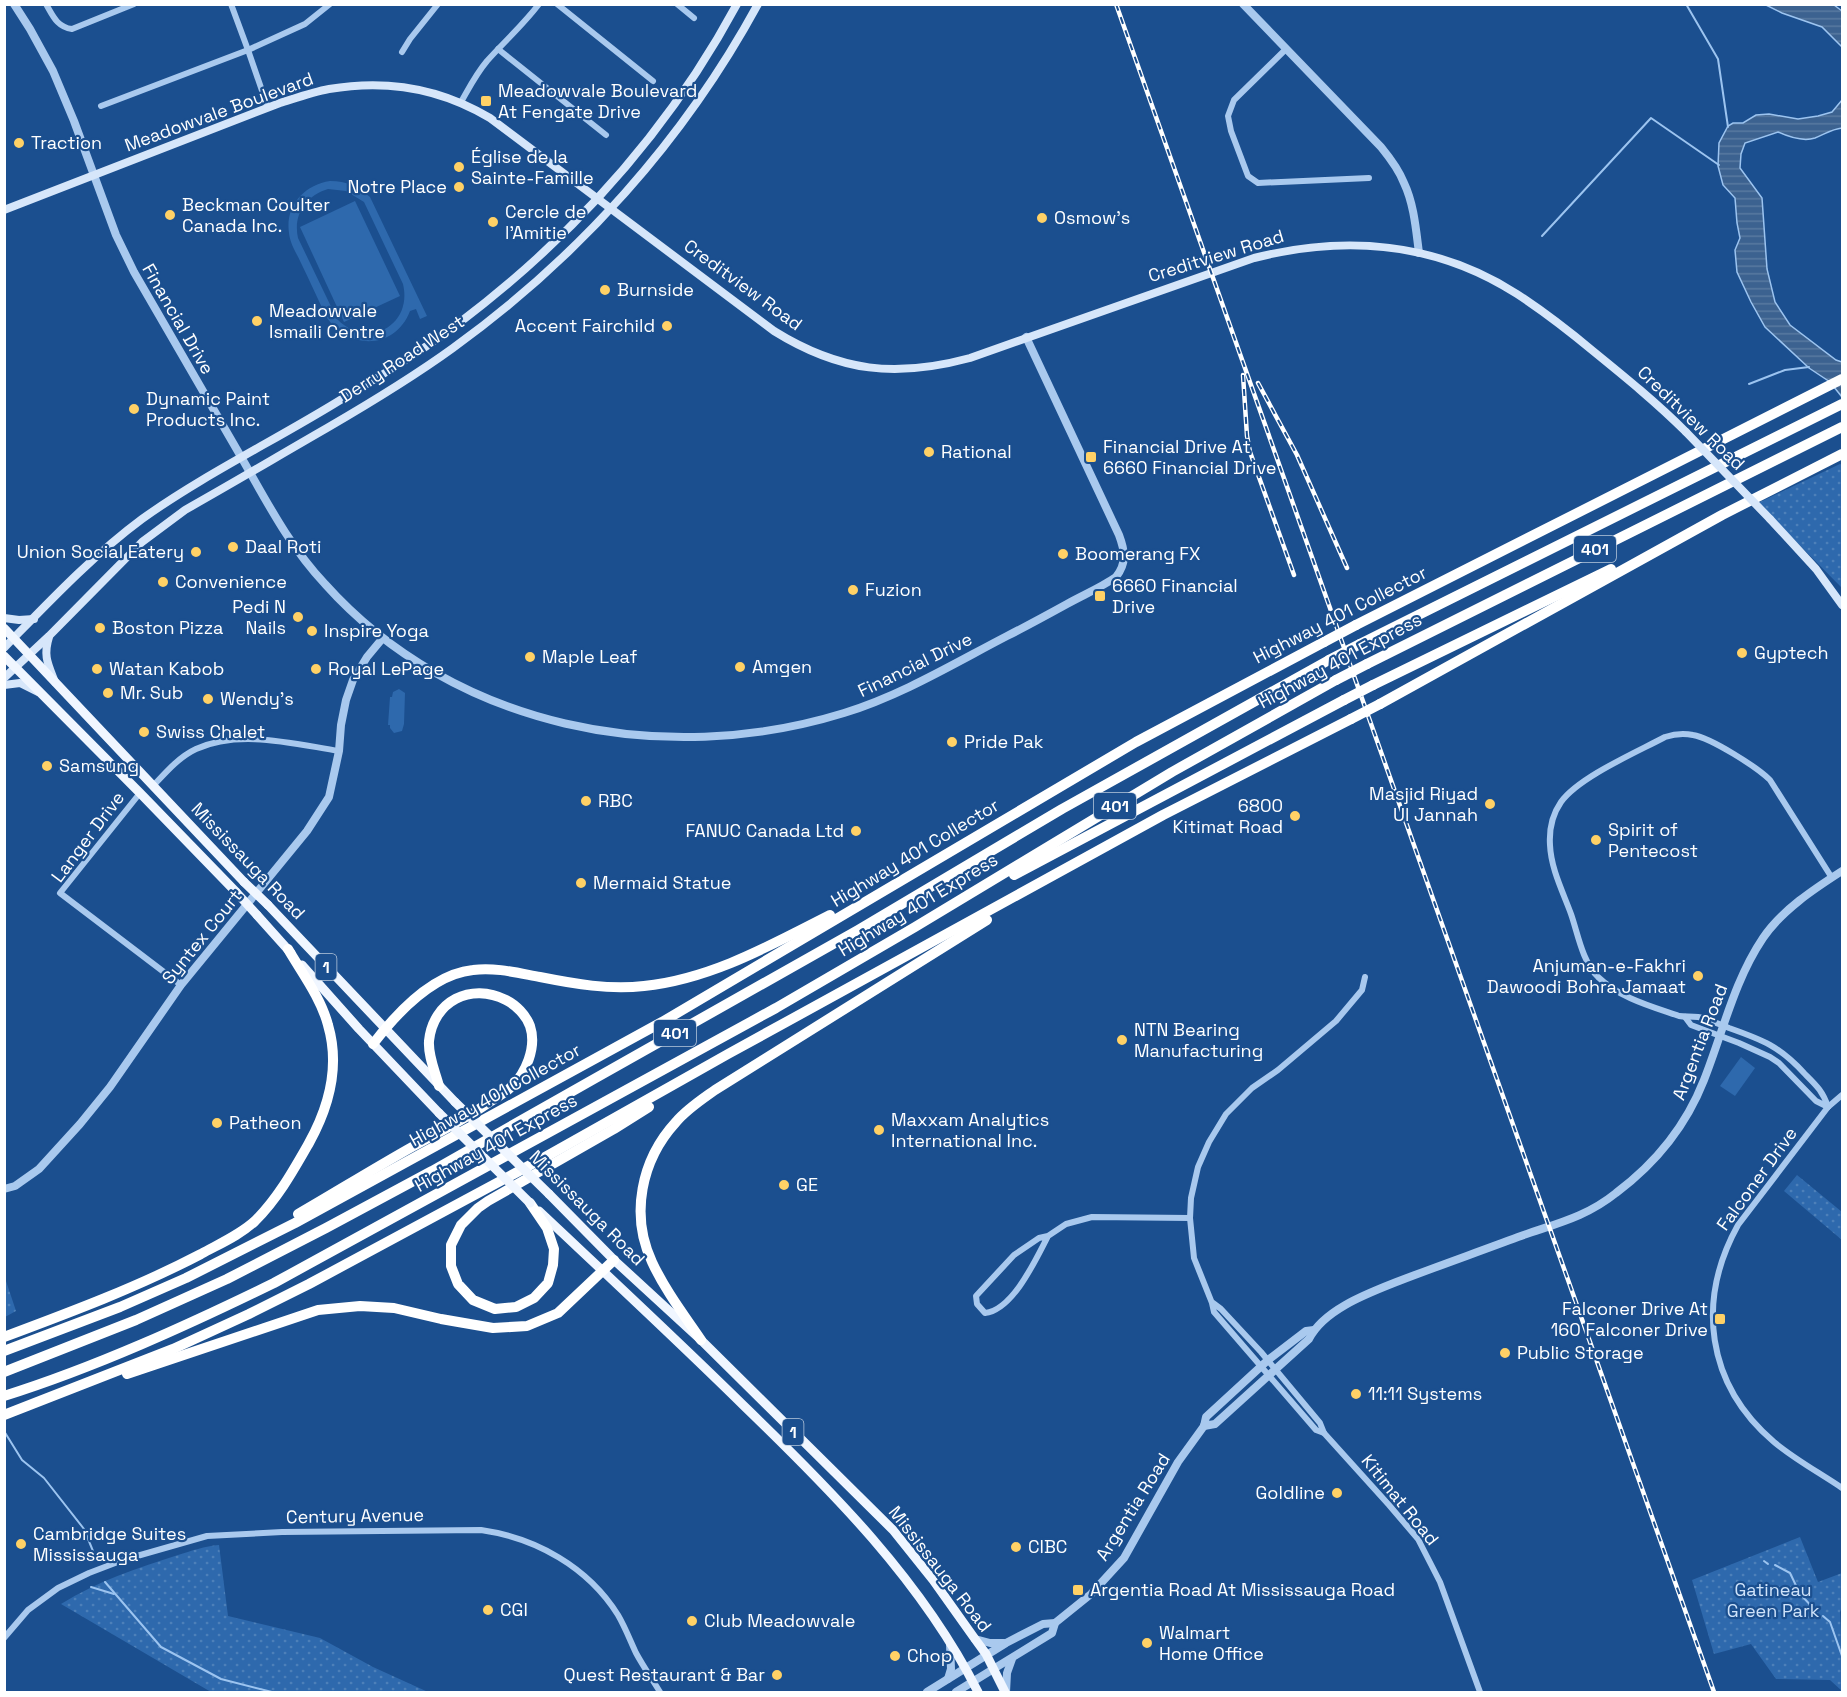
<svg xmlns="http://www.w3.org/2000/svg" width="1847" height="1697" font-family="'Space Grotesk',sans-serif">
  <defs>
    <pattern id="green-dots" width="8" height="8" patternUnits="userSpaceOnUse" patternTransform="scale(1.5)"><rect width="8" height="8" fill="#2e69ad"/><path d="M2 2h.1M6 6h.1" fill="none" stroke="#4d80b9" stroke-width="1.8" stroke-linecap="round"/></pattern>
    <pattern id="water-rules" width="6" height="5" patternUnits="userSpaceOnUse" patternTransform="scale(1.5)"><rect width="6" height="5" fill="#3c6290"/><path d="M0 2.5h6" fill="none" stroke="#597aa1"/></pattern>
  </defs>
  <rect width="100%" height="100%" fill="#1b4f8f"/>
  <g fill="url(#green-dots)">
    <polygon points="1840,464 1842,465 1842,588 1758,503"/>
    <polygon points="1797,1175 1842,1212 1842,1240 1784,1191"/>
    <polygon points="4,1275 16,1311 5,1317 4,1317"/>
    <polygon points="1800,1537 1818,1582 1842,1573 1842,1607 1840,1612 1842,1649 1842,1691 1830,1680 1776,1679 1751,1644 1714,1654 1692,1580"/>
    <path d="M219 1545 228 1616 320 1638 373 1667 428 1692H211L61 1604C98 1581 137 1568 178 1555 191 1551 205 1546 219 1545Z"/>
  </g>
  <g fill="#2e69ad" fill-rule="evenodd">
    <path d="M330 181C347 181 357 186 370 197L427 316 420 319 416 309 410 311C395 350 349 350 327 318 318 300 310 281 301 263 297 254 290 244 289 233 285 206 304 185 330 181ZM328 189 346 191 364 202 403 284C413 326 367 350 337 319L298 238C293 215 305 196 328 189Z"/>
    <polygon points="355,201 400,296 344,322 300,227"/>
    <polygon points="399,689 405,693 404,724 402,731 394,733 390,728 390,725 388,725 390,697 392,697 393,692"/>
    <polygon points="1741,1057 1755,1068 1735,1096 1720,1086"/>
  </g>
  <g fill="url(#water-rules)" stroke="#9cc4f0" stroke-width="1.5">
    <polygon points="1766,5 1834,5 1842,11 1842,47 1822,27 1782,13"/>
    <path d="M1842 100V128C1832 129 1825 134 1815 138 1803 142 1789 137 1778 132L1745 143 1741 154 1740 168 1762 198 1767 269 1775 302 1790 325 1836 360 1842 362V397L1830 382 1809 368 1765 327 1751 302 1737 272 1735 250 1740 238 1737 223 1735 198 1723 185 1718 166 1719 143 1728 126 1733 123H1743L1756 115 1769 114 1798 119 1818 116 1832 112Z"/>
  </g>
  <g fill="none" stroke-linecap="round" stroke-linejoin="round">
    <g stroke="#9cc4f0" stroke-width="2">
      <polyline points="1686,4 1718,59 1728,127"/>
      <polyline points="1542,236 1651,118 1719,165"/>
      <polyline points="1749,384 1785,370 1809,367"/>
      <polyline points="4,1431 22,1460 44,1478 84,1529 95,1556"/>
      <polyline points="1764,1561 1768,1564"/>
      <polyline points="1775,1565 1790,1573 1800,1594 1817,1612"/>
      <polyline points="105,1582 161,1647 221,1679 272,1692"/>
      <polyline points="91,1587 114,1594"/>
      <polyline points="1823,1616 1830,1622 1842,1656"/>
    </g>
    <g stroke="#a9c9ee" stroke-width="6">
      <path d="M46 4C53 16 57 27 72 29L134 4"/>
      <polyline points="231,4 248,50 268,108"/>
      <polyline points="557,4 653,81"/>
      <polyline points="677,4 694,18"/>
      <polyline points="498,49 606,135"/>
      <polyline points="1286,49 1234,100 1228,116 1231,131 1248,176 1258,183 1369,178"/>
      <polyline points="402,52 410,39 438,4"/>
      <path d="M461 102C469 88 476 74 487 61 504 42 523 25 539 4"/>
      <polyline points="101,106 248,50 305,24 330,4"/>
      <path d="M154 785C166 772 179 757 196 749 240 729 294 744 339 751"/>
      <polyline points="140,793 60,893 181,985"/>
      <polyline points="1685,1017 1691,1025 1739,1043 1770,1057 1779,1063 1816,1101 1828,1107"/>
      <path d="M1842 1095 1828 1107 1738 1225C1696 1301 1706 1384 1774 1442 1794 1459 1820 1473 1842 1488"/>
      <path d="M1828 1107C1823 1091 1816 1085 1804 1073 1779 1046 1763 1040 1729 1028 1719 1024 1708 1019 1698 1017 1691 1016 1685 1017 1679 1016 1650 1006 1620 998 1598 977 1582 961 1578 934 1571 914 1563 892 1551 869 1550 845 1549 829 1552 815 1561 802 1579 777 1637 752 1665 737 1674 734 1684 733 1693 735 1711 738 1757 767 1770 780L1832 878"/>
      <path d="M1048 1236C1036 1259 1013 1310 985 1313L977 1304 976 1296 1014 1255 1039 1238 1048 1236 1066 1224 1092 1217 1190 1218"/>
      <polyline points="1213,1303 1221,1309 1261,1352 1320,1423 1324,1433 1389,1505 1418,1539 1440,1582 1480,1692"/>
      <polyline points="1324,1433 1316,1430 1214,1312 1212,1303 1194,1258 1190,1218 1191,1198 1198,1167 1209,1142 1226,1114 1252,1088 1278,1070 1336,1021 1362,990 1365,977"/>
      <path d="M4 1638 28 1610 58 1588 89 1573 123 1560 207 1536 282 1532 481 1530C536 1538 588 1567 618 1615 625 1627 630 1640 636 1653 643 1666 652 1679 660 1692"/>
    </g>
    <g stroke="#a9c9ee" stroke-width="8">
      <path d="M14 4 30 29 53 71 74 121 116 235 134 272C169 333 204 394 240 455 266 500 289 546 325 584 454 728 663 769 844 713 902 695 953 664 1007 636 1027 626 1047 615 1067 604 1083 595 1100 588 1116 577 1127 563 1125 551 1119 535L1026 337"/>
      <path d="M1243 4 1381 147C1390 158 1399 170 1404 183 1414 204 1416 230 1419 253"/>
      <polyline points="4,1189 15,1186 39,1169 80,1124 110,1087 181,985 307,831 329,797 339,751 341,725 346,700 353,680 367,657 382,639"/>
      <path d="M1204 1426 1215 1424 1309 1339C1324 1309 1369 1293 1399 1281 1438 1266 1478 1252 1518 1237 1554 1224 1585 1218 1616 1193 1656 1163 1686 1126 1704 1080 1723 1032 1734 981 1763 938 1782 910 1814 889 1842 871"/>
      <polyline points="975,1639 990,1643 1004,1643"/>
      <polyline points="948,1679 951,1669 950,1644"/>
      <polyline points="927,1692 1006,1643 1043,1624 1055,1623 1091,1594 1124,1558 1178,1462 1204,1426 1206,1417 1268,1360 1306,1331 1314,1330"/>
      <polyline points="956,1692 1052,1633 1055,1623"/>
      <polyline points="1006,1692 1007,1673 1012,1659"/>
    </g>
    <g stroke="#d6e6fa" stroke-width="8">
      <path d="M4 210 280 103C296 98 313 92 329 89 387 79 440 88 490 118L774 331C840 372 896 378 970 358L1254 258C1345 235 1436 242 1517 294 1543 311 1569 331 1593 351 1625 377 1657 403 1686 432"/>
      <polyline points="1770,519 1816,569 1842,605"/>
      <polyline points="4,618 19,620 34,619"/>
      <path d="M49 637C43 656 48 664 55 682"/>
      <path d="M4 648C48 603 92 556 142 519 205 474 276 440 342 399 382 375 422 351 459 323 574 236 668 132 737 4"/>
      <path d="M4 678 49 636 142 542 185 510C233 483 280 455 327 428 370 403 413 377 453 348 579 257 684 140 758 4"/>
      <polyline points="4,685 20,683 38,692"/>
    </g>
    <g stroke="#f0f6ff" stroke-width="9">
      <polyline points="4,628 244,882"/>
      <polyline points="4,656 140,793 236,892"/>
      <polyline points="268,905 455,1102"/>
      <polyline points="257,915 291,953"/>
      <polyline points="302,965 359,1029 439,1113"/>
      <polyline points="549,1194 614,1260 701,1340 893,1530 933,1580 975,1639 986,1654 1005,1692"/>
      <path d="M539 1211C607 1275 676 1339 743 1405 832 1491 922 1581 978 1692"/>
    </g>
    <g stroke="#fff" stroke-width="10">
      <polyline points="1356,625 1842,379"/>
      <polyline points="1360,644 1842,404"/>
      <polyline points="1367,664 1842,427"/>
      <polyline points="1373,685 1611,569"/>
      <polyline points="1380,704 1722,515 1842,454"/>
      <polyline points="1014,875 1344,700"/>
      <path d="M373 1044C396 1014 433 974 473 970 495 967 518 973 540 977 575 984 609 990 644 986 711 979 771 945 830 915"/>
      <polyline points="530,1203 547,1228 554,1249 553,1265 548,1283 534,1298 516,1307 495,1309 473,1300 458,1284 451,1266 451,1245 461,1225 478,1208 488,1201 614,1129 649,1107"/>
      <path d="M298 1214C336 1192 373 1169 412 1147 439 1132 466 1119 491 1101 497 1097 505 1093 510 1088 526 1074 537 1047 530 1026 526 1015 516 1005 506 1000 471 982 433 1001 429 1041 428 1056 435 1071 439 1086"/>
      <path d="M4 1337C71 1312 138 1287 201 1254 219 1244 240 1235 255 1221 278 1198 293 1171 309 1143 329 1107 340 1066 328 1025 321 998 302 973 288 949"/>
      <path d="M701 1340C684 1315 665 1290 652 1262 630 1215 641 1160 676 1122 687 1109 701 1100 715 1090L987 920"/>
      <polyline points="4,1351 120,1307 186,1278 295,1223 662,1022 1136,742 1324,642"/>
      <polyline points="4,1372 136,1320 227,1279 326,1228 432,1171 594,1079 858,930 1062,809 1329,660"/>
      <polyline points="127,1374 318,1310 360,1306 394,1308 441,1319 493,1328 527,1326 558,1313 614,1260"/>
      <path d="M4 1396C96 1367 188 1325 274 1283L776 1008 915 927 1172 772 1336 680"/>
      <polyline points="4,1415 173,1349 249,1314 309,1284 547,1156 728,1054 1163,815 1351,719"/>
    </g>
    <defs>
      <g id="rail">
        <polyline points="1116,4 1714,1692"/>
        <polyline points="1243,375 1247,436 1250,452 1294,575"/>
        <polyline points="1258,383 1297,455 1347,568"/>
      </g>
    </defs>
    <use href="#rail" stroke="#fff" stroke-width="4.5"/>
    <use href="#rail" stroke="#1b4f8f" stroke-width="2" stroke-dasharray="7" stroke-linecap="butt"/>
    <polyline stroke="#d6e6fa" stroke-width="8" points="1686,432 1770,519"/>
    <g stroke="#f0f6ff" stroke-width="9">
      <polyline points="244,882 268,905"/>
      <polyline points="236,892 257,915"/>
      <polyline points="455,1102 549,1194"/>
      <polyline points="439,1113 530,1203"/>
    </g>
    <g stroke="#fff" stroke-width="10">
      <polyline points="1324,642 1356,625"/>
      <polyline points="1329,660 1360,644"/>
      <polyline points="1336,680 1367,664"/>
      <polyline points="1344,700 1373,685"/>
      <polyline points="1351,719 1380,704"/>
    </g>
  </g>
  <g fill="#ffd166" stroke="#1b4f8f" stroke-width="2">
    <rect x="480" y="95" width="12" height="12" rx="3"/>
    <circle cx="19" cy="143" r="6"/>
    <circle cx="459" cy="167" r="6"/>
    <circle cx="459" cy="187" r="6"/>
    <circle cx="170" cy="215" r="6"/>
    <circle cx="1042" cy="218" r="6"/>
    <circle cx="493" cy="222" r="6"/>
    <circle cx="605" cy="290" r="6"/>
    <circle cx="257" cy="321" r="6"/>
    <circle cx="667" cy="326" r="6"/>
    <circle cx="134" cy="409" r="6"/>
    <circle cx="929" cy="452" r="6"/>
    <rect x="1085" y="451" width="12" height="12" rx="3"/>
    <circle cx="233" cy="547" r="6"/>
    <circle cx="196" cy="552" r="6"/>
    <circle cx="1063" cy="554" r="6"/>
    <circle cx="163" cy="582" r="6"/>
    <circle cx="853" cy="590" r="6"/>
    <rect x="1094" y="590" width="12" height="12" rx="3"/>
    <circle cx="298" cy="617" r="6"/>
    <circle cx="100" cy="628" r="6"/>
    <circle cx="312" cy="631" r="6"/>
    <circle cx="1742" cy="653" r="6"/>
    <circle cx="530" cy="657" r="6"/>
    <circle cx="740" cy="667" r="6"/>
    <circle cx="97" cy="669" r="6"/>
    <circle cx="316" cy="669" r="6"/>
    <circle cx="108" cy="693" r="6"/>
    <circle cx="208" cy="699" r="6"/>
    <circle cx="144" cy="732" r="6"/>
    <circle cx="952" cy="742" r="6"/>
    <circle cx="47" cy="766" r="6"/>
    <circle cx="586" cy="801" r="6"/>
    <circle cx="1490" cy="804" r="6"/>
    <circle cx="1295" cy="816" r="6"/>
    <circle cx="856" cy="831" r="6"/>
    <circle cx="1596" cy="840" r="6"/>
    <circle cx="581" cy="883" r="6"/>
    <circle cx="1698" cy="976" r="6"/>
    <circle cx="1122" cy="1040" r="6"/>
    <circle cx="217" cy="1123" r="6"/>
    <circle cx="879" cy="1130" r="6"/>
    <circle cx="784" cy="1185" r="6"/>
    <rect x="1714" y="1313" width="12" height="12" rx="3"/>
    <circle cx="1505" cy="1353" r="6"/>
    <circle cx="1356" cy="1394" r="6"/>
    <circle cx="1337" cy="1493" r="6"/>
    <circle cx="21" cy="1544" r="6"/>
    <circle cx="1016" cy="1547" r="6"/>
    <rect x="1072" y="1584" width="12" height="12" rx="3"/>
    <circle cx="488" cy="1610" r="6"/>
    <circle cx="692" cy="1621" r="6"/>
    <circle cx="1147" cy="1643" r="6"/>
    <circle cx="895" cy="1656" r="6"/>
    <circle cx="777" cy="1675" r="6"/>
  </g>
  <g text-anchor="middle" stroke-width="4.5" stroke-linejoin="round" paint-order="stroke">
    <g fill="#1b4f8f" stroke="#bbcadd" stroke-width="1.5">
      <rect x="1574" y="536" width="42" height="26" rx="4.5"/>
      <rect x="1094" y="793" width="42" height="26" rx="4.5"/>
      <rect x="315.5" y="954" width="21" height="26" rx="4.5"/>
      <rect x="654" y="1020" width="42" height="26" rx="4.5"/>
      <rect x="782.5" y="1419" width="21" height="26" rx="4.5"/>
    </g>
    <g font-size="16" font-weight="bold" fill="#fff">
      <text x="1595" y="555">401</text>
      <text x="1115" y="812">401</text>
      <text x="326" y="973">1</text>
      <text x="675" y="1039">401</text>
      <text x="793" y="1438">1</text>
    </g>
    <g font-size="18" fill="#fff" stroke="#1b4f8f" text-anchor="start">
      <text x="498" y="97">Meadowvale Boulevard<tspan x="498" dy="21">At Fengate Drive</tspan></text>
      <text x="31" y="149">Traction</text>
      <text x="471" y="163">Église de la<tspan x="471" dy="21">Sainte-Famille</tspan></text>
      <text x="447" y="193" text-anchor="end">Notre Place</text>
      <text x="182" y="211">Beckman Coulter<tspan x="182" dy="21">Canada Inc.</tspan></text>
      <text x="505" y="218">Cercle de<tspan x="505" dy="21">l'Amitie</tspan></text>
      <text x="1054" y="224">Osmow's</text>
      <text x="617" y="296">Burnside</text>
      <text x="269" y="317">Meadowvale<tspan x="269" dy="21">Ismaili Centre</tspan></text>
      <text x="655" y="332" text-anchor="end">Accent Fairchild</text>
      <text x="146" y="405">Dynamic Paint<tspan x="146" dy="21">Products Inc.</tspan></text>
      <text x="1103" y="453">Financial Drive At<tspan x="1103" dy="21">6660 Financial Drive</tspan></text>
      <text x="941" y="458">Rational</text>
      <text x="245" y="553">Daal Roti</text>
      <text x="184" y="558" text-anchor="end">Union Social Eatery</text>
      <text x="1075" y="560">Boomerang FX</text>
      <text x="175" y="588">Convenience</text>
      <text x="1112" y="592">6660 Financial<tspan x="1112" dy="21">Drive</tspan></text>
      <text x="865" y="596">Fuzion</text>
      <text x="286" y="613" text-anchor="end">Pedi N<tspan x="286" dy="21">Nails</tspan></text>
      <text x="112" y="634">Boston Pizza</text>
      <text x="324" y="637">Inspire Yoga</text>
      <text x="1754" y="659">Gyptech</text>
      <text x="542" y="663">Maple Leaf</text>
      <text x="752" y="673">Amgen</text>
      <text x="109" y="675">Watan Kabob</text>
      <text x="328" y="675">Royal LePage</text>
      <text x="120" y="699">Mr. Sub</text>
      <text x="220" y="705">Wendy's</text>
      <text x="156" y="738">Swiss Chalet</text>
      <text x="964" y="748">Pride Pak</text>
      <text x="59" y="772">Samsung</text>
      <text x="1478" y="800" text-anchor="end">Masjid Riyad<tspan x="1478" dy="21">Ul Jannah</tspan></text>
      <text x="598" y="807">RBC</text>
      <text x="1283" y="812" text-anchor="end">6800<tspan x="1283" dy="21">Kitimat Road</tspan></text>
      <text x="1608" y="836">Spirit of<tspan x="1608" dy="21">Pentecost</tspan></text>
      <text x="844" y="837" text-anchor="end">FANUC Canada Ltd</text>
      <text x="593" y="889">Mermaid Statue</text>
      <text x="1686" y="972" text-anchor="end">Anjuman-e-Fakhri<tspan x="1686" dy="21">Dawoodi Bohra Jamaat</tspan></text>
      <text x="1134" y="1036">NTN Bearing<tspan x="1134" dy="21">Manufacturing</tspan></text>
      <text x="891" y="1126">Maxxam Analytics<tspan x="891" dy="21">International Inc.</tspan></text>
      <text x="229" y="1129">Patheon</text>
      <text x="796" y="1191">GE</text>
      <text x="1708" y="1315" text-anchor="end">Falconer Drive At<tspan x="1708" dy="21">160 Falconer Drive</tspan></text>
      <text x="1517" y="1359">Public Storage</text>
      <text x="1368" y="1400">11:11 Systems</text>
      <text x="1325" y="1499" text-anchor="end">Goldline</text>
      <text x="33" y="1540">Cambridge Suites<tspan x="33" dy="21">Mississauga</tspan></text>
      <text x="1028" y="1553">CIBC</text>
      <text x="1090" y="1596">Argentia Road At Mississauga Road</text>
      <text x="500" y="1616">CGI</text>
      <text x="704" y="1627">Club Meadowvale</text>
      <text x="1159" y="1639">Walmart<tspan x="1159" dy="21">Home Office</tspan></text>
      <text x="907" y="1662">Chop</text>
      <text x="765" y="1681" text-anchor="end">Quest Restaurant &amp; Bar</text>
    </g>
    <g font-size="18" fill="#fff" stroke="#1b4f8f">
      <text transform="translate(219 112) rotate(-20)" y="6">Meadowvale Boulevard</text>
      <text transform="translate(1216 256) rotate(-17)" y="6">Creditview Road</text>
      <text transform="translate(743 285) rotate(36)" y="6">Creditview Road</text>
      <text transform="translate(178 319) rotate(60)" y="6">Financial Drive</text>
      <text transform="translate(402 359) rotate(-33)" y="6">Derry Road West</text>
      <text transform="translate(1691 418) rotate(44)" y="6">Creditview Road</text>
      <text transform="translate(1340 615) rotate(-27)" y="6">Highway 401 Collector</text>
      <text transform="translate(1340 661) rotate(-28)" y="6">Highway 401 Express</text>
      <text transform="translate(915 665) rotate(-26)" y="6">Financial Drive</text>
      <text transform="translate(88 837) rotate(-53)" y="6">Langer Drive</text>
      <text transform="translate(915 853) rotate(-31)" y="6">Highway 401 Collector</text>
      <text transform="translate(248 861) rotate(46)" y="6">Mississauga Road</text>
      <text transform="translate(918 905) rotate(-31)" y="6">Highway 401 Express</text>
      <text transform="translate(202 937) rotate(-51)" y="6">Syntex Court</text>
      <text transform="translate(1700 1042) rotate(-69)" y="6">Argentia Road</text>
      <text transform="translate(495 1095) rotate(-29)" y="6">Highway 401 Collector</text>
      <text transform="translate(496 1143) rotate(-29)" y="6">Highway 401 Express</text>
      <text transform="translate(1757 1179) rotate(-54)" y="6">Falconer Drive</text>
      <text transform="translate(587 1208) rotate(45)" y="6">Mississauga Road</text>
      <text transform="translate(1400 1500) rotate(51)" y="6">Kitimat Road</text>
      <text transform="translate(1133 1507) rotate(-58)" y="6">Argentia Road</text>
      <text transform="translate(355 1516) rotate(-1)" y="6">Century Avenue</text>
      <text transform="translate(940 1569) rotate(52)" y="6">Mississauga Road</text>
    </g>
    <g font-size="18" fill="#cfe3fa" stroke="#1b4f8f">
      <text x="1773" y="1596">Gatineau<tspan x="1773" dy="21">Green Park</tspan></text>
    </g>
  </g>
  <rect width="1847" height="1697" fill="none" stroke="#ffffff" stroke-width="12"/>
</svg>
